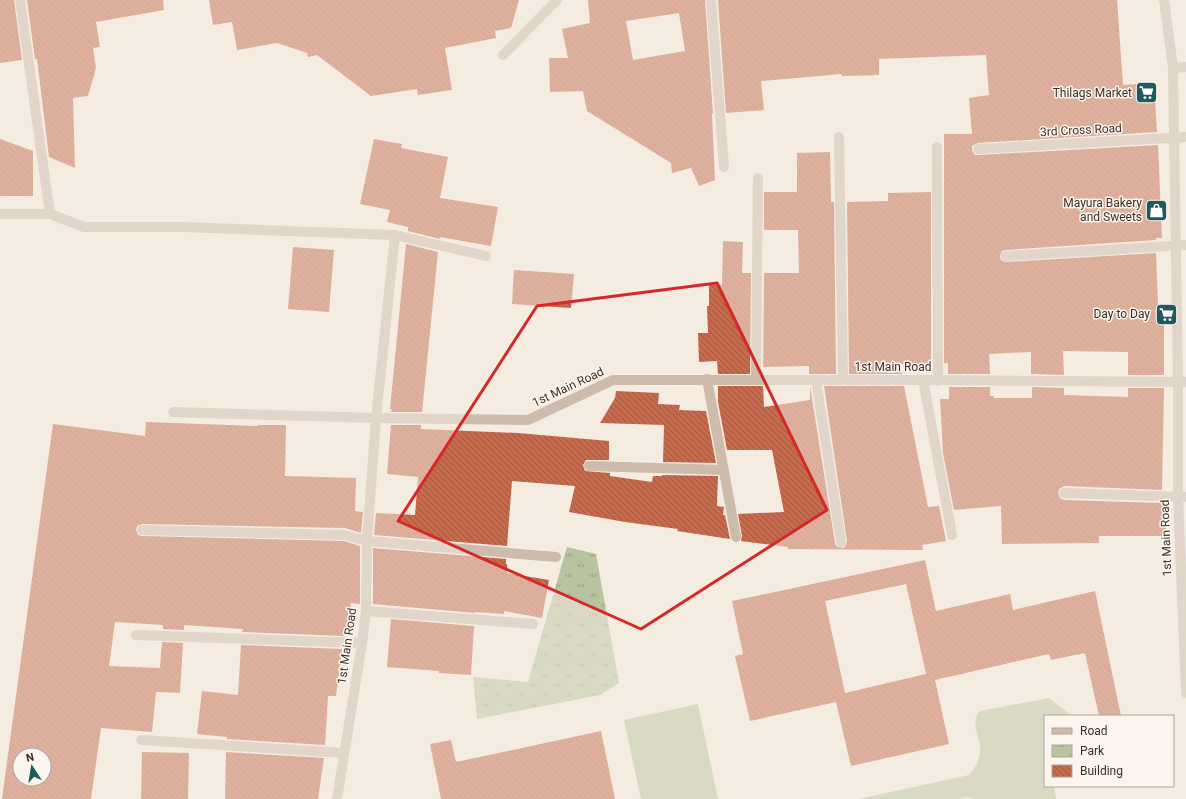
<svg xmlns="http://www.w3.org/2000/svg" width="1186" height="799" font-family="Roboto,sans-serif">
  <defs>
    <pattern id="park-tufts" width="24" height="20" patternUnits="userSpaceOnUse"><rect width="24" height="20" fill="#b8c4a0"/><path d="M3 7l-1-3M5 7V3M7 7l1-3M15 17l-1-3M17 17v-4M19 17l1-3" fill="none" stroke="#97a083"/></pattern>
    <pattern id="building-back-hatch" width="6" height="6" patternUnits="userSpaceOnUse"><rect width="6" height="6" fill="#c8694b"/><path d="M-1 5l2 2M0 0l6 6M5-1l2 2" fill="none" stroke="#a4573f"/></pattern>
  </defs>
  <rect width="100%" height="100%" fill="#f4ebe1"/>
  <g fill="#b8c4a0">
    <path d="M1049 698 1072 716H1045V786H1054L1056 799H974L968 797 958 799H859L969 775C976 767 981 758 980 747 979 736 970 720 980 711Z"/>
    <polygon points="698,704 718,799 641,799 624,720"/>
  </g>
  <polygon fill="url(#park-tufts)" points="567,547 596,554 619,683 600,695 477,719 473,677 528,682"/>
  <g fill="url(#building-back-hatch)" fill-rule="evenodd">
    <polygon points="0,0 14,0 22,60 0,63"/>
    <polygon points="27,0 163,0 164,10 96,22 100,47 93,48 96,68 88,96 73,98 75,168 49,157 37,59 35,59"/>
    <polygon points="209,0 519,0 511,28 495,31 496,38 445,48 452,90 418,95 417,89 371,96 317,55 308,57 307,53 277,43 237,50 232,22 213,25"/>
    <path d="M588 0H705L713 114H712L715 180 699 186 691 168 672 173 671 163 587 111 583 91 550 92 549 58H568L562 29 590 23ZM679 13 685 51 633 60 626 21Z"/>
    <polygon points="718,0 1117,0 1123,85 1154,83 1157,132 978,143 972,146 972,150 975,155 978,155 1158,145 1162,238 1156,238 1156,240 1006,250 1002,251 1000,256 1001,260 1006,262 1156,253 1158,305 1164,304 1164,375 1128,375 1128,352 1063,351 1064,375 1031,374 1031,352 989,354 990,374 948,374 948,363 944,363 944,134 972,134 969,98 989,95 986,55 879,59 879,75 842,76 842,74 761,81 764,110 726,113"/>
    <polygon points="0,139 33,151 33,196 0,196"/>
    <polygon points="374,139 402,144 401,148 448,157 440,198 498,207 491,246 440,237 440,239 408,231 408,227 387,222 390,210 360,204"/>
    <polygon points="830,152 831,202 834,202 836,374 809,374 809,366 763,367 763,374 764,273 799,273 798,230 764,230 764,192 797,192 797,153"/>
    <polygon points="931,192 931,364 900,364 902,374 849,374 847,202 888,201 888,193"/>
    <polygon points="723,241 743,242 742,273 751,273 750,374 718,374 717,361 699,362 698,333 708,333 707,306 709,306 709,285 722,285"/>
    <polygon points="406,244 438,252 422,412 391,412 392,409 390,409"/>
    <polygon points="293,247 334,250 329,312 288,309"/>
    <polygon points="514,270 574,274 571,308 512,304"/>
    <polygon points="718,386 763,386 764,407 810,400 810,386 835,543 836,546 842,548 845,547 847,541 824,386 904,386 928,507 939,506 946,541 922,545 923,550 788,549 788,547 741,541 742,536 738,514 784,512 772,450 727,450 718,402"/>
    <polygon points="949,387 990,387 990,396 994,396 994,398 1032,398 1032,387 1064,388 1064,395 1128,397 1128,388 1164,388 1162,490 1064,486 1059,489 1058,493 1060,498 1064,500 1162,503 1162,505 1165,505 1166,536 1099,536 1099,543 1002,544 1001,506 954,510 943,453 940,399 949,399"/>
    <polygon points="616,391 659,393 658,404 680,405 679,410 706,411 716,463 663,462 664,425 600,423 615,398"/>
    <path d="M146 422 258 426V425H286L285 476 356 478 355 511 363 512 361 533 345 528 142 524 137 526 136 530 138 535 142 536 344 541 360 546V604L351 603 349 631 344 630V636L242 632 243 629 184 625V630L163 629V625L115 622 109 666 160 668 162 642 183 643 180 693 156 692 152 732 101 728 91 799H2L53 424 145 436ZM20 755H44V779H20Z"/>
    <polygon points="391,425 421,425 421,429 518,433 609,441 609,460 586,460 583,465 585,471 610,473 610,476 652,482 653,476 662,476 662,475 718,476 717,506 724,507 723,515 725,515 730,539 677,531 678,529 625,522 569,512 575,486 512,481 507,546 374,535 376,513 415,515 418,477 387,474"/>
    <polygon points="373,548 506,559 506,564 507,564 507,573 549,580 542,618 504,611 504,614 475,612 475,613 373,604"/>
    <path d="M925 560 936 611 1010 594 1013 610 1095 591 1121 716H1099L1085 653 1051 660 1049 654 935 680 949 744 851 766 836 702 750 721 735 656 743 654 732 601ZM906 584 926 674 845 693 825 601Z"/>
    <polygon points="391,619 474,626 471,675 439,673 439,671 387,667"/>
    <polygon points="241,645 342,649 336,696 328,696 325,745 227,739 227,737 197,734 202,691 238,695"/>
    <polygon points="601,731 615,799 441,799 430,744 451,740 456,762"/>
    <polygon points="142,752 189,753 188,799 141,799"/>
    <polygon points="226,752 324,758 318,799 225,799"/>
  </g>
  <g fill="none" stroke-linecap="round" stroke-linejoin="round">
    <g stroke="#cdbbac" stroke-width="10">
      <polyline points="20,0 50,214"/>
      <polyline points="711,0 724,167"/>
      <polyline points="503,55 557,0"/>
      <polyline points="1173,68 1186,67"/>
      <polyline points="839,137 843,380"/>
      <polyline points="937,147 938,381"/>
      <polyline points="978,149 1186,137"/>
      <polyline points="0,214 50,214 84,227 183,227 395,235 376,418 367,541 366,611 362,643 337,799"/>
      <polyline points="395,235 486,256"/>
      <polyline points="1006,256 1186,245"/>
      <polyline points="707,379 736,537"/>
      <polyline points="756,379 758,178"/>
      <polyline points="816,380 841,542"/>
      <polyline points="923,380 952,535"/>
      <polyline points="173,412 376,418 528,420 613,380 923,380 1186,382"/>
      <polyline points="589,466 724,470"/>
      <polyline points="1064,493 1186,497"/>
      <polyline points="142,530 345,535 367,541 556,557"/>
      <polyline points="366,611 533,624"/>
      <polyline points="136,635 362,643"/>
      <polyline points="141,740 344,753"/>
    </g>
    <polyline stroke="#cdbbac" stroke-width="10" points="1164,0 1173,68 1178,382 1178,497 1186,693"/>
  </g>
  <path d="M0 0H1186V799H0ZM717 283 827 510 641 629 398 521 537 306Z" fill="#f4ebe1" fill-opacity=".55" fill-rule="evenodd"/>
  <path fill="none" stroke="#d62828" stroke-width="3" stroke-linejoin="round" d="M717 283 827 510 641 629 398 521 537 306Z"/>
  <defs>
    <symbol id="supermarket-square" viewBox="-11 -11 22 22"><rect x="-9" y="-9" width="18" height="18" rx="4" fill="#1f5a5e" stroke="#fbf5ee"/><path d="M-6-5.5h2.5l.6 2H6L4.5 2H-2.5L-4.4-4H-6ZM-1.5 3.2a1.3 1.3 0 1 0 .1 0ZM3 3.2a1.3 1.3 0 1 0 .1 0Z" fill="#fff"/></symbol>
    <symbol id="shop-square" viewBox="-11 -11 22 22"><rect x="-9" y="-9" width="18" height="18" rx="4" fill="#1f5a5e" stroke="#fbf5ee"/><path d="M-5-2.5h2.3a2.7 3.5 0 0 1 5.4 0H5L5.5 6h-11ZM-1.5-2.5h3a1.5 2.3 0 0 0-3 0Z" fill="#fff"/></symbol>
  </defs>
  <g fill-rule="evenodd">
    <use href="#supermarket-square" x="1134" y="80" width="25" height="25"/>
    <use href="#shop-square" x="1144" y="198" width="25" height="25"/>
    <use href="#supermarket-square" x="1154" y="302" width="25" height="25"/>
  </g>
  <g text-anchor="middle" stroke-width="3" stroke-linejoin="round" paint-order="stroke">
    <g font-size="12" fill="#3b302b" stroke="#fbf5ee" text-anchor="end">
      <text x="1132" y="97">Thilags Market</text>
      <text x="1142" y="207">Mayura Bakery<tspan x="1142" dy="14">and Sweets</tspan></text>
      <text x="1150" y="318">Day to Day</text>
    </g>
    <g font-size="12" fill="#3b302b" stroke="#fbf5ee">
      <text transform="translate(1081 130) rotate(-3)" y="4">3rd Cross Road</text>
      <text x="893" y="371">1st Main Road</text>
      <text transform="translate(568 387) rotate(-25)" y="4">1st Main Road</text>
      <text transform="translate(1166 538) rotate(-92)" y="4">1st Main Road</text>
      <text transform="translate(347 646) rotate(-82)" y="4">1st Main Road</text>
    </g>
  </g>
  <rect x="1044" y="715" width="130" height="72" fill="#fbf5ee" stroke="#aea6a0"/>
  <rect x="1052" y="728" width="20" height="6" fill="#cdbbac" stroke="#aea6a0"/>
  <text x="1080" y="735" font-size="12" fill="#3b302b">Road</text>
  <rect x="1052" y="745" width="20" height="12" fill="url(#park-tufts)" stroke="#aea6a0"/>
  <text x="1080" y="755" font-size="12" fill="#3b302b">Park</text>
  <rect x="1052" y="765" width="20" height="12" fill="url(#building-back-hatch)" stroke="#aea6a0"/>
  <text x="1080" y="775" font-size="12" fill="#3b302b">Building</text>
  <g transform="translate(32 767) rotate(348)"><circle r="19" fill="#fbf5ee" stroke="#aea6a0"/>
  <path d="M0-3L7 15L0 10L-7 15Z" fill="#1f5a5e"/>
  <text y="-6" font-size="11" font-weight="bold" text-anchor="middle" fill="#3b302b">N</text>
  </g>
</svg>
